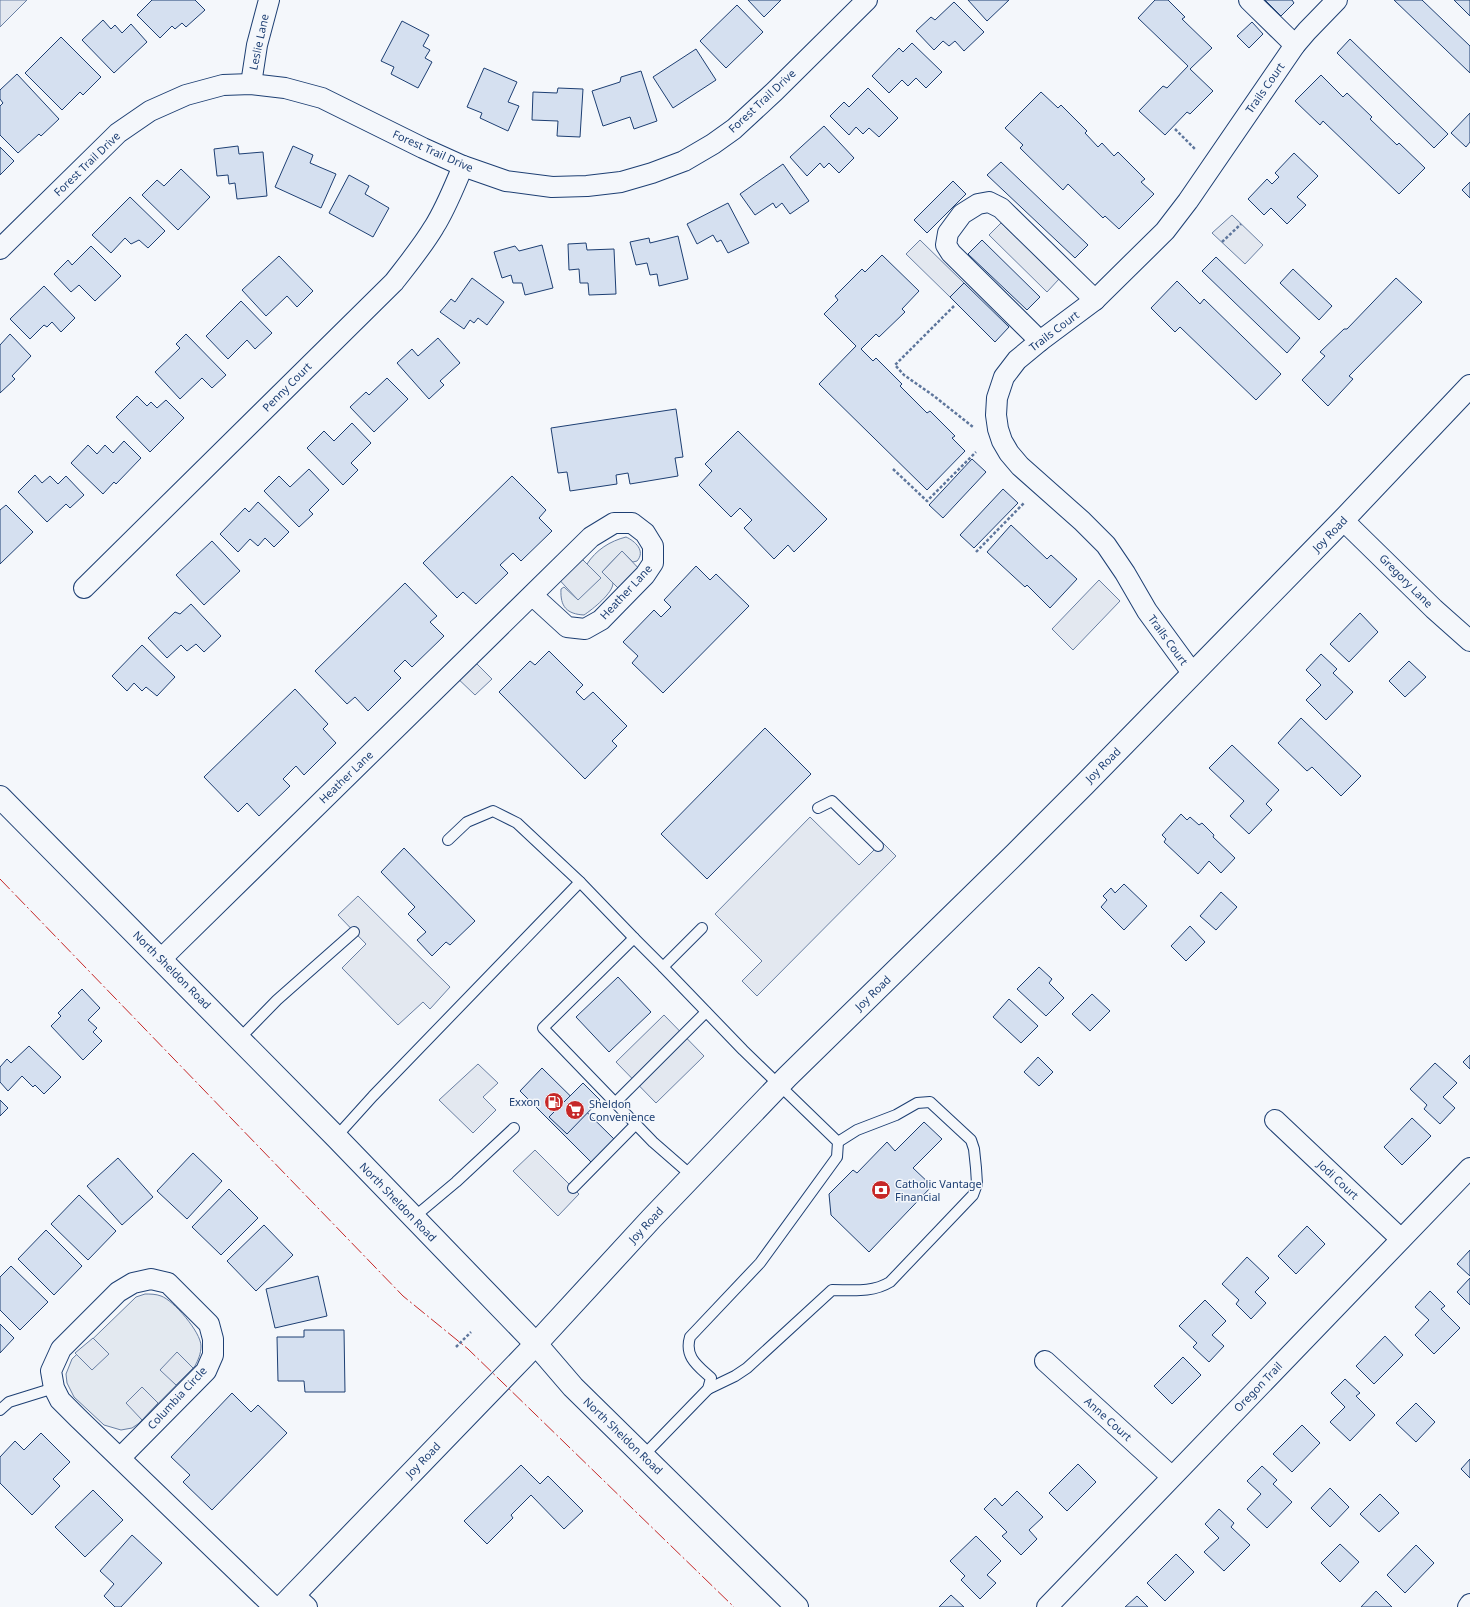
<svg xmlns="http://www.w3.org/2000/svg" width="1470" height="1607" font-family="'Noto Sans',sans-serif">
  <rect width="100%" height="100%" fill="#f4f7fb"/>
  <g fill="#e3e9f0" stroke="#687fa3">
    <path d="M626 537C635 541 646 551 637 561L633 562 622 551 602 572 613 583C613 593 593 609 584 615 567 614 560 607 561 589L564 587 577 599 600 578 587 564C596 550 610 541 626 537Z"/>
    <path d="M145 1294C150 1294 156 1294 161 1296 173 1300 201 1332 201 1346 201 1354 198 1360 195 1366L138 1424 132 1428 121 1430 104 1425 74 1397 67 1383 66 1374 72 1359 136 1297Z"/>
  </g>
  <g fill="#e3e8f0" stroke="#687fa3">
    <polygon points="0,0 27,0 0,27"/>
    <polygon points="1232,215 1263,245 1245,264 1212,233"/>
    <polygon points="1001,223 1059,279 1047,292 989,235"/>
    <polygon points="920,240 964,283 950,297 906,254"/>
    <polygon points="622,551 645,575 625,595 602,572"/>
    <polygon points="576,553 601,578 578,600 554,574"/>
    <polygon points="1099,580 1120,601 1073,650 1052,629"/>
    <polygon points="469,656 492,679 475,695 452,673"/>
    <polygon points="810,817 859,865 882,842 896,856 757,996 742,981 762,961 715,914"/>
    <polygon points="358,896 450,987 430,1009 423,1002 398,1025 342,968 366,944 338,915"/>
    <polygon points="664,1015 704,1056 656,1103 616,1062"/>
    <polygon points="478,1064 498,1083 483,1097 496,1110 473,1133 439,1100"/>
    <polygon points="535,1150 579,1194 558,1216 513,1171"/>
    <polygon points="93,1338 109,1354 92,1370 75,1353"/>
    <polygon points="177,1352 193,1368 176,1385 160,1370"/>
    <polygon points="142,1387 158,1403 142,1420 126,1403"/>
  </g>
  <g fill="#d5e0f0" stroke="#1d3f73">
    <polygon points="152,0 195,0 205,10 186,27 182,23 175,29 172,26 160,38 137,15"/>
    <polygon points="748,0 781,0 764,17"/>
    <polygon points="968,0 1009,0 987,21"/>
    <polygon points="1155,0 1168,0 1185,17 1182,19 1212,48 1190,69 1213,91 1190,114 1187,112 1165,135 1139,111 1163,86 1167,88 1188,66 1138,18"/>
    <polygon points="1265,0 1292,0 1294,3 1281,16"/>
    <polygon points="1394,0 1422,0 1470,46 1470,73"/>
    <polygon points="1454,0 1470,0 1470,16"/>
    <polygon points="954,2 984,32 964,51 955,41 949,46 943,41 934,50 916,31 931,17 935,20"/>
    <polygon points="737,5 763,32 726,68 700,41"/>
    <polygon points="103,20 111,29 115,25 122,33 131,24 147,42 114,73 82,40"/>
    <polygon points="402,21 429,35 423,46 430,50 425,58 432,62 418,88 391,74 394,67 381,61"/>
    <polygon points="1252,22 1263,34 1249,48 1237,36"/>
    <polygon points="61,37 101,77 83,95 80,92 62,110 25,73"/>
    <polygon points="1350,39 1448,134 1434,148 1337,53"/>
    <polygon points="912,43 942,72 926,88 916,78 908,86 902,80 889,93 872,76 899,48 903,52"/>
    <polygon points="696,49 716,80 673,108 653,77"/>
    <polygon points="484,68 517,82 508,102 519,106 508,131 480,118 482,113 467,107"/>
    <polygon points="641,71 657,121 634,129 630,117 603,126 592,91 620,82 621,77"/>
    <polygon points="17,74 59,119 41,136 39,134 18,153 0,135 0,106 3,103 0,99 0,90"/>
    <polygon points="1321,75 1343,97 1347,93 1372,117 1370,119 1397,145 1399,143 1425,168 1399,194 1323,121 1320,125 1295,101"/>
    <polygon points="558,88 583,89 580,137 557,136 558,121 532,120 533,92 557,93"/>
    <polygon points="868,88 898,118 879,137 869,128 863,134 856,127 849,135 830,116 844,102 849,107"/>
    <polygon points="1041,92 1058,108 1061,105 1087,131 1085,133 1098,147 1102,143 1114,156 1118,152 1145,179 1141,182 1154,194 1119,229 1105,216 1103,218 1068,184 1063,190 1020,148 1023,145 1005,128"/>
    <polygon points="1470,113 1470,142 1466,147 1451,133"/>
    <polygon points="824,126 854,158 839,173 829,163 824,168 820,163 807,176 790,157"/>
    <polygon points="238,146 239,154 263,152 267,196 237,199 235,183 229,184 228,175 217,176 214,149"/>
    <polygon points="293,146 313,155 310,163 336,174 321,208 275,187"/>
    <polygon points="0,147 14,161 0,175"/>
    <polygon points="1294,153 1318,176 1297,197 1306,205 1287,224 1271,208 1264,215 1248,199 1267,179 1272,184 1279,177 1275,173"/>
    <polygon points="1001,162 1088,245 1075,258 987,175"/>
    <polygon points="783,164 809,201 790,214 782,203 776,208 773,203 755,215 740,194"/>
    <polygon points="181,169 210,197 178,230 142,195 157,180 164,186"/>
    <polygon points="349,175 369,186 365,194 389,208 373,237 329,213"/>
    <polygon points="953,181 966,194 927,233 914,220"/>
    <polygon points="1470,182 1470,198 1462,190"/>
    <polygon points="130,197 165,231 148,248 139,240 131,244 125,238 111,253 92,235"/>
    <polygon points="728,203 749,243 728,253 721,240 717,242 713,235 697,244 687,224"/>
    <polygon points="678,236 688,279 659,286 657,274 650,275 647,263 636,265 630,242 649,238 650,243"/>
    <polygon points="982,240 1040,297 1027,310 968,254"/>
    <polygon points="586,243 587,250 614,249 616,294 589,295 588,283 580,283 579,269 569,270 568,244"/>
    <polygon points="542,245 553,288 525,295 522,283 513,283 511,275 502,278 494,252 515,246 519,251"/>
    <polygon points="91,246 121,276 95,301 79,285 71,292 54,274 68,260 72,265"/>
    <polygon points="882,255 919,291 902,309 905,312 879,337 876,334 861,349 873,361 876,358 902,384 900,386 927,413 930,411 955,436 952,438 965,451 927,490 819,384 856,346 824,314 838,300 835,296 862,269 865,272"/>
    <polygon points="279,256 313,291 297,307 287,296 266,316 242,290"/>
    <polygon points="1216,257 1300,338 1287,353 1202,271"/>
    <polygon points="1293,269 1332,306 1319,320 1280,283"/>
    <polygon points="472,278 504,302 487,325 478,318 474,323 470,320 464,329 440,312 451,299 455,302"/>
    <polygon points="1396,278 1422,302 1349,376 1353,379 1328,406 1302,380 1325,356 1320,352 1344,329 1347,329"/>
    <polygon points="1177,281 1200,304 1204,299 1281,374 1256,400 1180,327 1175,332 1151,308"/>
    <polygon points="964,283 1009,327 995,342 950,297"/>
    <polygon points="44,286 75,318 61,332 52,322 47,327 44,325 30,339 10,319"/>
    <polygon points="241,301 272,333 255,349 247,340 228,359 206,336"/>
    <polygon points="10,334 31,356 12,376 15,379 0,393 0,345"/>
    <polygon points="186,334 226,375 212,388 202,378 180,399 155,372 180,348 176,344"/>
    <polygon points="438,338 460,363 440,381 444,385 429,399 397,363 412,349 418,356"/>
    <polygon points="387,378 408,399 374,432 350,407 366,392 369,395"/>
    <polygon points="137,396 147,406 151,402 157,408 166,400 184,418 150,452 116,417"/>
    <polygon points="676,409 683,457 675,458 678,476 630,484 628,473 616,475 617,484 570,491 567,472 558,473 551,428"/>
    <polygon points="352,423 371,443 351,463 358,470 343,485 307,448 324,431 334,441"/>
    <polygon points="738,431 827,519 794,552 788,545 774,559 744,528 752,520 740,508 731,517 699,485 712,471 705,464"/>
    <polygon points="124,441 141,458 116,484 114,482 103,494 71,463 88,445 97,454 105,445 113,453"/>
    <polygon points="972,459 986,472 943,518 929,505"/>
    <polygon points="309,469 329,490 309,510 313,514 299,527 264,491 279,476 290,487"/>
    <polygon points="35,475 42,483 50,476 58,484 66,476 84,495 70,508 66,504 47,522 18,492"/>
    <polygon points="512,476 546,510 539,518 552,531 521,561 513,553 500,565 508,573 476,604 463,592 457,598 423,563"/>
    <polygon points="1003,489 1018,503 974,548 960,535"/>
    <polygon points="258,502 289,532 274,547 265,538 258,546 250,539 238,552 220,534 245,508 249,512"/>
    <polygon points="6,505 33,532 0,564 0,510"/>
    <polygon points="1011,525 1047,559 1051,555 1077,579 1050,608 1027,585 1025,587 987,552"/>
    <polygon points="212,541 240,571 204,605 176,575"/>
    <polygon points="696,566 710,580 716,574 749,606 663,693 632,663 638,656 623,642 654,610 661,617 671,607 664,600"/>
    <polygon points="405,583 437,616 430,622 444,636 412,667 405,660 394,671 401,678 368,711 355,697 347,704 315,671"/>
    <polygon points="191,604 221,636 204,652 196,644 187,651 181,645 167,658 148,638 175,612 180,614"/>
    <polygon points="1360,613 1378,632 1349,662 1330,644"/>
    <polygon points="142,645 175,677 157,696 146,687 142,691 134,683 127,691 112,676"/>
    <polygon points="549,651 583,685 576,692 584,700 593,692 627,726 612,741 617,746 585,779 499,692 530,661 535,665"/>
    <polygon points="1321,654 1337,669 1333,673 1353,692 1326,720 1306,700 1321,685 1306,670"/>
    <polygon points="1409,661 1426,677 1405,697 1389,681"/>
    <polygon points="295,689 328,724 323,729 336,743 304,775 296,766 283,779 290,786 259,816 247,803 238,812 204,777"/>
    <polygon points="1301,718 1361,776 1341,796 1312,767 1307,771 1278,743"/>
    <polygon points="765,728 811,774 707,879 661,834"/>
    <polygon points="1232,745 1279,790 1266,804 1272,810 1249,834 1230,816 1244,801 1209,768"/>
    <polygon points="1181,814 1187,820 1190,817 1199,825 1202,823 1214,835 1213,837 1235,858 1221,873 1209,861 1198,874 1164,842 1166,839 1162,835"/>
    <polygon points="404,848 475,921 450,945 446,942 432,956 417,940 426,932 408,914 415,907 381,872"/>
    <polygon points="1124,884 1147,906 1124,930 1101,907 1107,900 1103,896 1111,888 1115,893"/>
    <polygon points="1221,892 1237,907 1216,930 1200,916"/>
    <polygon points="1190,926 1205,942 1186,961 1171,946"/>
    <polygon points="1039,967 1052,979 1049,983 1064,998 1046,1016 1017,989"/>
    <polygon points="618,977 651,1012 609,1052 576,1017"/>
    <polygon points="82,989 100,1008 88,1020 97,1028 93,1032 102,1041 83,1060 51,1026 61,1016 58,1013"/>
    <polygon points="1092,994 1110,1011 1090,1031 1072,1014"/>
    <polygon points="1009,999 1038,1026 1021,1043 993,1017"/>
    <polygon points="29,1046 61,1077 44,1094 35,1085 33,1087 22,1076 8,1091 0,1082 0,1067 7,1059 11,1063"/>
    <polygon points="1470,1055 1470,1069 1463,1062"/>
    <polygon points="1038,1057 1053,1072 1039,1086 1024,1072"/>
    <polygon points="1435,1063 1457,1083 1443,1097 1455,1108 1440,1124 1424,1109 1427,1105 1410,1089"/>
    <polygon points="542,1068 615,1140 592,1163 520,1091"/>
    <polygon points="583,1083 600,1100 567,1134 549,1117"/>
    <polygon points="0,1100 8,1108 0,1116"/>
    <polygon points="1412,1118 1431,1136 1402,1165 1384,1147"/>
    <polygon points="924,1122 942,1139 913,1168 932,1186 869,1252 831,1215 829,1194 853,1170 857,1173 887,1142 895,1151"/>
    <polygon points="193,1153 222,1181 187,1219 157,1191"/>
    <polygon points="118,1158 153,1197 122,1225 87,1186"/>
    <polygon points="229,1189 258,1218 221,1255 192,1227"/>
    <polygon points="79,1195 116,1231 88,1260 51,1224"/>
    <polygon points="264,1225 293,1255 256,1291 227,1261"/>
    <polygon points="1307,1226 1325,1244 1296,1274 1278,1256"/>
    <polygon points="46,1230 82,1266 54,1295 18,1259"/>
    <polygon points="1470,1250 1470,1276 1457,1264"/>
    <polygon points="1247,1257 1269,1278 1255,1292 1266,1303 1251,1319 1236,1304 1239,1300 1222,1284"/>
    <polygon points="11,1266 48,1302 20,1330 0,1310 0,1277"/>
    <polygon points="318,1276 327,1316 275,1328 266,1289"/>
    <polygon points="1470,1278 1470,1305 1457,1292"/>
    <polygon points="1430,1291 1445,1306 1441,1309 1460,1328 1434,1354 1415,1335 1429,1320 1415,1307"/>
    <polygon points="1205,1300 1226,1321 1212,1335 1224,1346 1209,1362 1193,1347 1197,1343 1179,1326"/>
    <polygon points="0,1324 14,1338 0,1353"/>
    <polygon points="304,1330 344,1330 345,1392 305,1392 304,1381 278,1381 277,1337 304,1337"/>
    <polygon points="1385,1336 1403,1355 1374,1384 1356,1366"/>
    <polygon points="1183,1357 1201,1375 1172,1404 1154,1386"/>
    <polygon points="1345,1379 1360,1393 1356,1396 1375,1415 1350,1441 1330,1422 1345,1407 1331,1393"/>
    <polygon points="232,1393 251,1412 258,1405 287,1433 212,1510 183,1482 190,1475 171,1457"/>
    <polygon points="1416,1403 1435,1422 1416,1442 1396,1423"/>
    <polygon points="1302,1425 1320,1443 1292,1472 1273,1454"/>
    <polygon points="41,1433 70,1462 53,1479 60,1486 32,1515 0,1483 0,1457 15,1441 24,1450"/>
    <polygon points="1470,1459 1470,1478 1461,1469"/>
    <polygon points="1078,1464 1096,1482 1067,1511 1049,1493"/>
    <polygon points="521,1465 540,1484 548,1476 583,1511 564,1529 531,1495 511,1515 513,1518 487,1544 464,1521"/>
    <polygon points="1262,1466 1277,1480 1273,1484 1292,1502 1267,1528 1247,1509 1261,1494 1247,1481"/>
    <polygon points="1330,1488 1349,1507 1330,1527 1311,1508"/>
    <polygon points="93,1490 123,1520 85,1557 55,1527"/>
    <polygon points="1017,1491 1043,1517 1029,1530 1037,1539 1021,1555 1002,1536 1007,1532 984,1509 995,1498 1002,1506"/>
    <polygon points="1380,1494 1399,1513 1379,1532 1360,1514"/>
    <polygon points="1219,1509 1234,1523 1231,1527 1250,1545 1224,1571 1204,1552 1219,1538 1205,1524"/>
    <polygon points="132,1535 162,1563 121,1607 115,1607 104,1596 114,1584 100,1571"/>
    <polygon points="976,1536 1001,1561 987,1575 996,1583 980,1599 961,1580 965,1576 950,1561"/>
    <polygon points="1340,1544 1359,1562 1340,1582 1321,1563"/>
    <polygon points="1416,1545 1434,1563 1405,1593 1387,1575"/>
    <polygon points="1176,1554 1194,1572 1165,1601 1147,1583"/>
    <polygon points="1376,1591 1392,1607 1361,1607"/>
    <polygon points="951,1595 964,1607 939,1607"/>
    <polygon points="1137,1596 1148,1607 1125,1607"/>
  </g>
  <g fill="none" stroke-linecap="round" stroke-linejoin="round">
    <defs>
      <g id="lane">
        <polyline points="818,808 832,801 878,846"/>
        <polyline points="448,840 467,822 493,811 517,823 580,882"/>
        <polyline points="663,967 634,938 543,1028 653,1142 692,1176"/>
        <polyline points="240,1038 277,1000 354,932"/>
        <polyline points="615,1103 706,1012"/>
        <polyline points="336,1137 373,1096 580,882 634,938"/>
        <polyline points="573,1188 636,1124"/>
        <polyline points="413,1218 456,1182 514,1128"/>
        <path d="M708 1389 735 1376 747 1368 832 1290C852 1290 872 1293 890 1282L973 1195 977 1184 976 1168 974 1149 971 1140 930 1102 917 1103 896 1115 857 1130 838 1142"/>
        <polyline points="0,1410 9,1402 54,1388"/>
        <path d="M643 1456 708 1389 711 1378C698 1366 684 1357 690 1337L760 1263 837 1157 838 1142 743 1050 663 967 702 928"/>
      </g>
      <g id="street">
        <polyline points="1249,0 1295,45"/>
        <polyline points="251,84 257,45 269,0"/>
        <polyline points="0,249 118,133 150,111 186,95 223,85 251,84 285,88 322,98 423,148 463,166 506,181 552,187 587,186 621,182 652,173 684,161 713,144 734,129 774,92 867,0"/>
        <polyline points="1040,341 951,253 946,245 948,233 962,214 978,204 989,202 1001,208 1095,300"/>
        <polyline points="1343,520 1434,609 1470,641"/>
        <path d="M84 588 394 282C408 264 422 247 434 227 446 208 454 187 463 166"/>
        <polyline points="1193,674 1147,611 1125,573 1106,545 1082,521 1020,466 1009,453 1002,441 998,429 996,415 997,398 1004,377 1017,360 1040,341 1095,300 1165,231 1188,201 1295,45 1307,31 1337,0"/>
        <polyline points="161,959 591,537 614,523 632,523 645,533 653,546 653,563 645,575 601,620 585,629 567,627 532,595"/>
        <polyline points="1275,1120 1401,1239"/>
        <polyline points="1045,1361 1171,1476"/>
        <polyline points="120,1458 206,1371 213,1355 213,1339 209,1324 168,1283 151,1279 133,1283 118,1292 61,1349 51,1371 54,1388 60,1400 78,1418 274,1607"/>
        <polyline points="294,1595 307,1607"/>
        <polyline points="1047,1607 1470,1168"/>
        <polyline points="1468,1607 1470,1604"/>
      </g>
      <g id="secondary">
        <polyline points="0,797 336,1137 536,1344 573,1387 797,1607"/>
        <polyline points="282,1607 536,1344 651,1219 787,1077 1016,853 1084,785 1343,520 1470,386"/>
      </g>
    </defs>
    <use href="#lane" stroke="#1d3f73" stroke-width="12"/>
    <use href="#street" stroke="#1d3f73" stroke-width="22"/>
    <use href="#secondary" stroke="#1d3f73" stroke-width="24"/>
    <g stroke="#5e769c" stroke-width="2.5" stroke-dasharray="3 2" stroke-linecap="butt">
      <polyline points="1175,129 1196,150"/>
      <polyline points="1222,242 1241,224"/>
      <polyline points="954,306 895,365 904,375 934,396 973,427"/>
      <polyline points="893,469 927,501 976,452"/>
      <polyline points="976,552 1024,503"/>
      <polyline points="456,1347 471,1332"/>
    </g>
    <use href="#lane" stroke="#f4f7fb" stroke-width="10"/>
    <use href="#street" stroke="#f4f7fb" stroke-width="20"/>
    <use href="#secondary" stroke="#f4f7fb" stroke-width="22"/>
    <polyline stroke="#c62828" stroke-width="1" stroke-dasharray="14 3 2 3" stroke-linecap="butt" points="0,879 403,1296 468,1349 734,1607"/>
  </g>
  <defs>
    <symbol id="fuel-disc" viewBox="-11 -11 22 22"><circle r="9.5" fill="#c62828" stroke="#f4f7fb"/><path d="M-5.5-6h7V0h2V4h1.3V-2.5L3-4.5l.8-.8L6-3V5H2.5V1h-1V6h-7ZM-4.2-4.7v3.2H.2V-4.7Z" fill="#fff"/></symbol>
    <symbol id="supermarket-disc" viewBox="-11 -11 22 22"><circle r="9.5" fill="#c62828" stroke="#f4f7fb"/><path d="M-6-5.5h2.5l.6 2H6L4.5 2H-2.5L-4.4-4H-6ZM-1.5 3.2a1.3 1.3 0 1 0 .1 0ZM3 3.2a1.3 1.3 0 1 0 .1 0Z" fill="#fff"/></symbol>
    <symbol id="bank-disc" viewBox="-11 -11 22 22"><circle r="9.5" fill="#c62828" stroke="#f4f7fb"/><path d="M-6-4H6V4H-6ZM0-2.3a2.3 2.3 0 1 0 0 4.6a2.3 2.3 0 1 0 0-4.6Z" fill="#fff"/></symbol>
  </defs>
  <g fill-rule="evenodd">
    <use href="#fuel-disc" x="543" y="1091" width="22" height="22"/>
    <use href="#supermarket-disc" x="564" y="1099" width="22" height="22"/>
    <use href="#bank-disc" x="870" y="1179" width="22" height="22"/>
  </g>
  <g text-anchor="middle" stroke-width="3" stroke-linejoin="round" paint-order="stroke">
    <g font-size="11" fill="#1d3f73" stroke="#f4f7fb">
      <text transform="translate(259 42) rotate(-78)" y="4">Leslie Lane</text>
      <text transform="translate(1265 88) rotate(-55)" y="4">Trails Court</text>
      <text transform="translate(762 101) rotate(-43)" y="4">Forest Trail Drive</text>
      <text transform="translate(433 151) rotate(24)" y="4">Forest Trail Drive</text>
      <text transform="translate(87 164) rotate(-44)" y="4">Forest Trail Drive</text>
      <text transform="translate(1054 331) rotate(-37)" y="4">Trails Court</text>
      <text transform="translate(287 387) rotate(-45)" y="4">Penny Court</text>
      <text transform="translate(1330 534) rotate(-46)" y="4">Joy Road</text>
      <text transform="translate(1406 581) rotate(45)" y="4">Gregory Lane</text>
      <text transform="translate(626 592) rotate(-47)" y="4">Heather Lane</text>
      <text transform="translate(1168 640) rotate(54)" y="4">Trails Court</text>
      <text transform="translate(1103 765) rotate(-45)" y="4">Joy Road</text>
      <text transform="translate(346 777) rotate(-44)" y="4">Heather Lane</text>
      <text transform="translate(172 970) rotate(45)" y="4">North Sheldon Road</text>
      <text transform="translate(873 993) rotate(-44)" y="4">Joy Road</text>
      <text transform="translate(1338 1180) rotate(43)" y="4">Jodi Court</text>
      <text transform="translate(398 1202) rotate(46)" y="4">North Sheldon Road</text>
      <text transform="translate(646 1225) rotate(-47)" y="4">Joy Road</text>
      <text transform="translate(1258 1387) rotate(-46)" y="4">Oregon Trail</text>
      <text transform="translate(177 1398) rotate(-47)" y="4">Columbia Circle</text>
      <text transform="translate(1108 1419) rotate(42)" y="4">Anne Court</text>
      <text transform="translate(623 1436) rotate(44)" y="4">North Sheldon Road</text>
      <text transform="translate(423 1460) rotate(-46)" y="4">Joy Road</text>
    </g>
    <g font-size="11" fill="#1d3f73" stroke="#f4f7fb" text-anchor="start">
      <text x="540" y="1106" text-anchor="end">Exxon</text>
      <text x="589" y="1108">Sheldon<tspan x="589" dy="13">Convenience</tspan></text>
      <text x="895" y="1188">Catholic Vantage<tspan x="895" dy="13">Financial</tspan></text>
    </g>
  </g>
</svg>
